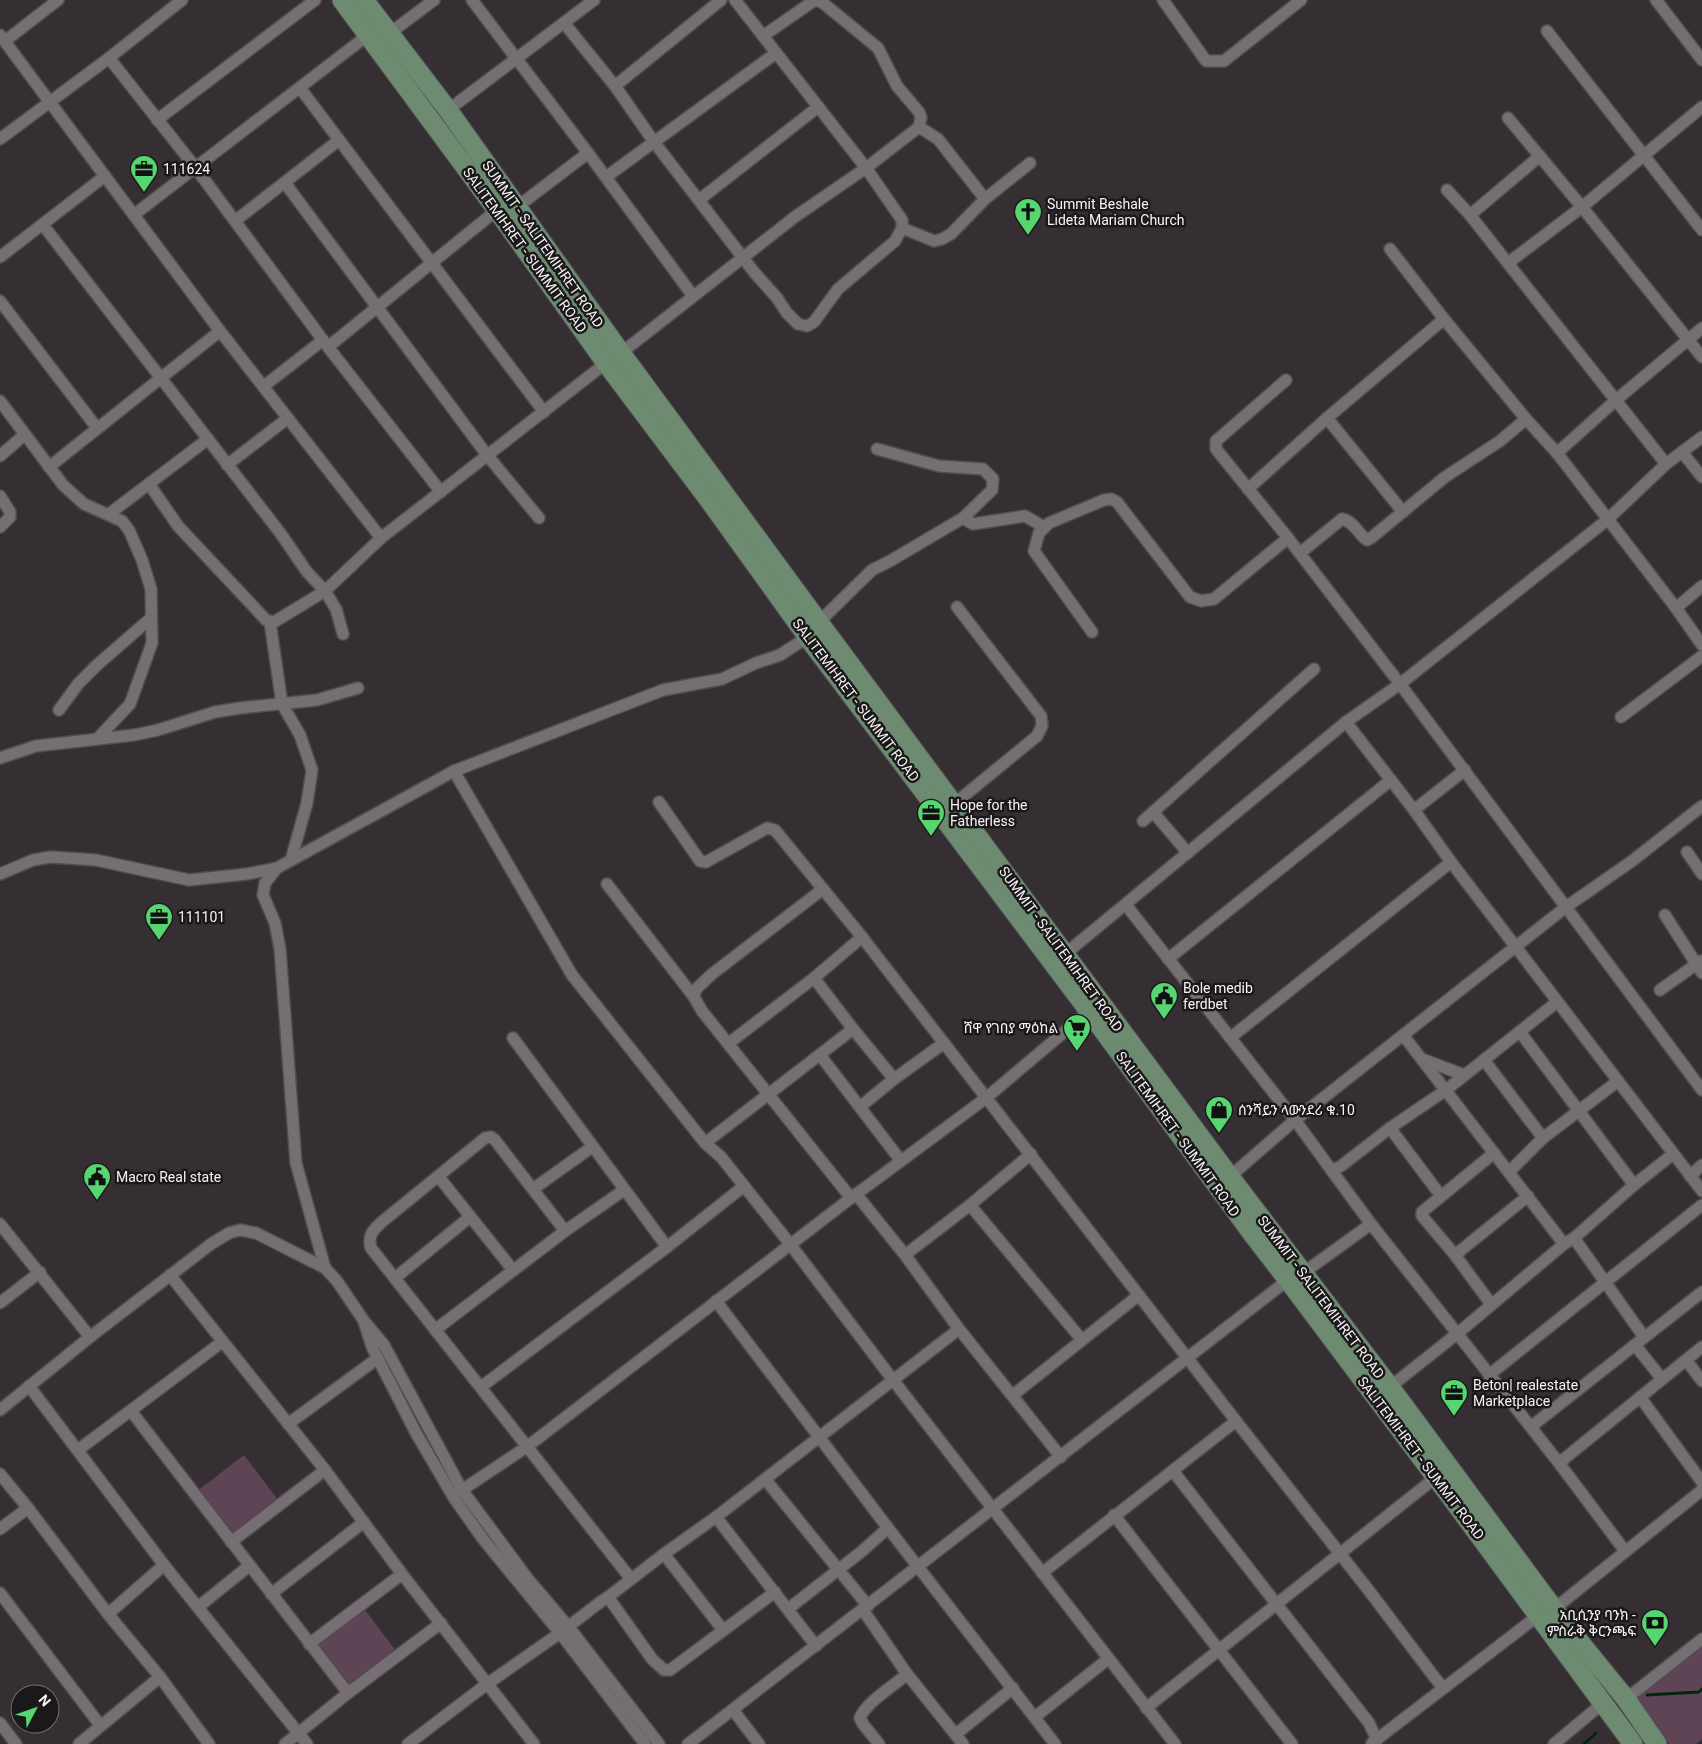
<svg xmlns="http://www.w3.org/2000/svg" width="1702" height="1744" font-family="Roboto,'Noto Sans Ethiopic',sans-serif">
  <rect width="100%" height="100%" fill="#352f33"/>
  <g fill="#5e4455">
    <polygon points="244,1455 278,1500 230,1537 196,1492"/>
    <polygon points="362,1606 396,1651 347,1687 313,1642"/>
    <polygon points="1702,1644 1702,1739 1696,1744 1669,1744 1633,1698"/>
  </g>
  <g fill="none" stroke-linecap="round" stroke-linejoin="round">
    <g stroke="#02260a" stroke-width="3">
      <polyline points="1647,1695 1699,1692 1702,1689"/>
      <polyline points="1584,1744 1596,1733"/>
    </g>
    <defs>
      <g id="minor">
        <polyline points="472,0 588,153 693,296"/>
        <polyline points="1163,0 1206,61 1224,61 1301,0"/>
        <polyline points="1656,0 1702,60"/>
        <polyline points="564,23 615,86 654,142 754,272 777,298 787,313 798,324 807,326 814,322 838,289 895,241 902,228 902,220 866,168 735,0"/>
        <polyline points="1547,31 1702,230"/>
        <polyline points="390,33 434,0"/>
        <polyline points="0,35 220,331 381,538 606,363"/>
        <polyline points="5,41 58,0"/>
        <polyline points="109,58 195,167 328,347 441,492"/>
        <polyline points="615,86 721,0"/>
        <polyline points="300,88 544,412"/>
        <polyline points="448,110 594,0"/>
        <polyline points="1508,118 1582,207 1702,357"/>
        <polyline points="157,120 315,0"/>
        <polyline points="919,127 938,139 985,199"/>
        <polyline points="0,139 109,58 182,0"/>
        <polyline points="606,177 776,53"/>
        <polyline points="285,183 487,455 539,518"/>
        <polyline points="1447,190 1470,215 1666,464"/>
        <polyline points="699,200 818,107"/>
        <polyline points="517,207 588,153"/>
        <polyline points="135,214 368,35"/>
        <polyline points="1470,215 1540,156"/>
        <polyline points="235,221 339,140"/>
        <polyline points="43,225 281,534 307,572 325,591 381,538"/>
        <polyline points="902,228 934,241 942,239 951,234 985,199 1030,163"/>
        <polyline points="1390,249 1444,319 1526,419 1557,453 1676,608 1702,645"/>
        <polyline points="0,257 105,176"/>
        <polyline points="1508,263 1582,207 1702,107"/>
        <polyline points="0,301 97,428"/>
        <polyline points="328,347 497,210"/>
        <polyline points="621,353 796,216 866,168 919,127 921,117 919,112 897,86 878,48 823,3 817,0 812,2 763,36"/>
        <polyline points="1286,380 1216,441 1216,449 1288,538 1400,684 1702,1090"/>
        <polyline points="264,386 323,340"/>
        <polyline points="0,401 63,485 84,504 122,521 129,530 142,560 151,589 152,643 130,704 98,738"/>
        <polyline points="1327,418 1403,512"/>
        <polyline points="1682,452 1702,477"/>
        <polyline points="1557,453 1616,400 1702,328"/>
        <polyline points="0,456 24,435"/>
        <polyline points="227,465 288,418"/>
        <polyline points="49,467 220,331"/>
        <polyline points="149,484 178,526 266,620 274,622 325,591 336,609 343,634"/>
        <polyline points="1248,489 1327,418 1444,319"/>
        <polyline points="0,496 10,512 10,517 0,527"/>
        <polyline points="109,514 208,439"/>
        <polyline points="963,518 973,524 1025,516 1044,527"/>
        <path d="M1300 553 1342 519C1354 521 1358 534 1367 540L1371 538 1445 477 1500 441 1526 419"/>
        <polyline points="1676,608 1702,586"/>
        <polyline points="270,622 282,704 300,735 312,770 307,803 291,860"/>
        <polyline points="819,622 872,570 890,561 963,518 992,490 993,479 983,469 939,466 877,449"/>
        <polyline points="1092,632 1034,551 1039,533 1049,523 1104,500 1111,499 1117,502 1190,597 1201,601 1214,599 1288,538"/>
        <polyline points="59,710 78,684 97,665 151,618"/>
        <polyline points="1621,717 1702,656"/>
        <polyline points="1346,722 1414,810 1451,862 1702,1191"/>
        <polyline points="0,758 36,746 134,735 158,730 215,712 240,708 317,700 358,688"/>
        <polyline points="454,771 572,975 705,1143"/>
        <polyline points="659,802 700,861 706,862 767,828 775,830 862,937 1236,1421 1370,1592 1435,1678 1441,1685 1445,1687"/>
        <polyline points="954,804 1037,736 1042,726 1041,716 957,607"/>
        <polyline points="1414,810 1465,770"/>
        <polyline points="1153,812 1188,853"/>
        <polyline points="1143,821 1314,669"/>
        <polyline points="1687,852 1702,874"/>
        <polyline points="0,874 33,860 51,857 96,860 189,880 247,874 277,868"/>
        <polyline points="607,884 694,997"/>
        <polyline points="823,889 712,974 696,989 694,997 702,1011 851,1198"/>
        <polyline points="1126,905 1295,1120 1332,1171"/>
        <polyline points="1665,915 1702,973"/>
        <polyline points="1065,954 1346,722 1400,684 1607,520 1666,464 1702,437"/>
        <polyline points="1168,959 1391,780"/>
        <polyline points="814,978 853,1029 705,1143 721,1157 790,1244 893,1380 1175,1744"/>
        <polyline points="1660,990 1701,961"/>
        <polyline points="1557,1002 1446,1090 1390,1128 1341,1166 1332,1171 1371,1224 1559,1463 1702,1347"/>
        <polyline points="853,1029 894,1079"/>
        <polyline points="1520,1032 1634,1185"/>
        <polyline points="1403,1035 1564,1244"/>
        <polyline points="513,1038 667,1247"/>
        <polyline points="1230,1038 1451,862"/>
        <polyline points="729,1043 814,978 862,937"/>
        <polyline points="820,1055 901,1161"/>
        <polyline points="1422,1059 1464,1075"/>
        <polyline points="1484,1060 1543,1138 1509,1172"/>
        <polyline points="860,1107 894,1079 944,1043"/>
        <polyline points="1390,1128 1441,1196"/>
        <polyline points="1543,1138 1618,1081"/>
        <polyline points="438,1176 513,1270"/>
        <polyline points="1690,1176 1702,1165"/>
        <polyline points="1226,1180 1295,1120 1566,907 1632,861 1702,806"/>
        <polyline points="533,1189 592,1147"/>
        <polyline points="856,1194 905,1255 959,1329 1061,1457"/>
        <polyline points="970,1205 1082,1340"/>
        <polyline points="0,1224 90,1337"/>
        <path d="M565 1231 495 1140 491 1137 485 1138 383 1221C374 1229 367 1235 371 1248L631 1579"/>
        <polyline points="1574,1238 1644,1337"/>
        <polyline points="905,1255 970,1205 1031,1154"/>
        <polyline points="1455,1255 1528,1196"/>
        <polyline points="325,1268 296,1163 280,949 275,923 263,895 265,883 277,868 454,771 663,690 722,679 756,663 780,655 808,637"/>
        <polyline points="1303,1273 1371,1224"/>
        <polyline points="170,1275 325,1470 402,1574 534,1744"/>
        <polyline points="395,1278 470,1217"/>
        <polyline points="716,1301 888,1528 1055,1744"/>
        <polyline points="0,1303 40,1272"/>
        <polyline points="1491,1304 1455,1255 1422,1216 1422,1212 1494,1153"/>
        <polyline points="364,1322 373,1349 416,1433 454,1498 483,1539 560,1633 645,1744"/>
        <polyline points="435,1330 565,1231 624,1190"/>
        <polyline points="1635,1345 1662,1379"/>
        <polyline points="1686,1360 1702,1381"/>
        <polyline points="1489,1375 1702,1205"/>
        <polyline points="29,1386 164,1565 307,1744"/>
        <polyline points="481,1387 667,1247 744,1186"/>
        <polyline points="1390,1387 1458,1333 1564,1244 1574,1238 1634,1185 1673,1154"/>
        <polyline points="1013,1395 1139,1295"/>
        <polyline points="1640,1397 1702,1482"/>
        <polyline points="0,1410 90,1337 211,1244 229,1233 240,1230 256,1233 325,1268 337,1281 364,1321 384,1345 462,1490 528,1579 568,1626 659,1744"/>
        <polyline points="131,1411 348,1693"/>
        <polyline points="288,1424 378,1358"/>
        <polyline points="1532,1426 1702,1292"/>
        <polyline points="78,1450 222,1342"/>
        <polyline points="1559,1463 1625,1551"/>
        <polyline points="1173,1471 1369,1723 1377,1740"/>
        <polyline points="0,1474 28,1508 108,1614 160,1677 209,1744"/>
        <polyline points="765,1479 868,1606"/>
        <polyline points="462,1490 528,1446 851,1198 986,1098 1089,1011"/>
        <polyline points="1114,1515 1292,1744"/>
        <polyline points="716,1517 816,1646"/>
        <polyline points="0,1529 28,1508"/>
        <polyline points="231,1542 325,1470"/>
        <polyline points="664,1554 723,1630"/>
        <polyline points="1042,1573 1236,1421"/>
        <polyline points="0,1593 100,1725"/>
        <polyline points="271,1594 364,1522"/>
        <polyline points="608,1597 652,1659 664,1670 670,1670 775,1592"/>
        <polyline points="198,1607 249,1566"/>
        <polyline points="788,1609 861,1552 888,1528"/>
        <polyline points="1554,1609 1702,1490"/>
        <polyline points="863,1610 907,1674 963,1744"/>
        <polyline points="108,1614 164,1565"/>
        <polyline points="309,1644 402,1574"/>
        <polyline points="1626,1699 1702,1639"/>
        <polyline points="1146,1708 1435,1478"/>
        <polyline points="733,1710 759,1744"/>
        <polyline points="1035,1717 1108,1659"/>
        <polyline points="0,1723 16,1744"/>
        <polyline points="956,1734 1013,1688"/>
        <polyline points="1372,1743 1539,1615"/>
        <polyline points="79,1744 160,1677"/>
        <polyline points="285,1744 348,1693 441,1623"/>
        <polyline points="408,1744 487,1684 560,1633 599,1603 608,1597 664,1554 716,1517 959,1329"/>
        <polyline points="688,1744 1288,1280"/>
        <path d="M879 1744 863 1724 860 1718C866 1702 894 1686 907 1674"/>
        <polyline points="1554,1744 1603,1703"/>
      </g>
      <g id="primary">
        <polyline points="342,0 497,210 606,363 709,500 812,643 1089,1011 1251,1232 1288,1280 1456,1504 1633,1744"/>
        <polyline points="364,0 448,110 621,353 826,632 1230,1177 1390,1387 1565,1624 1626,1699 1657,1744"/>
      </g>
    </defs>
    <use href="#minor" stroke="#524c50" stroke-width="14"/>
    <use href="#primary" stroke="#524c50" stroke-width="21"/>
    <use href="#minor" stroke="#756e72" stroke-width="11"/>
    <use href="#primary" stroke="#6c8b70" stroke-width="19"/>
  </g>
  <defs>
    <symbol id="office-pin" viewBox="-11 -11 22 30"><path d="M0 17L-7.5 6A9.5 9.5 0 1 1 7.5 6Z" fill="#56d671" stroke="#1b181a"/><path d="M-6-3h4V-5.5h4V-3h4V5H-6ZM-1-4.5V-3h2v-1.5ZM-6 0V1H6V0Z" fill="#111"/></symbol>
    <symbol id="church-pin" viewBox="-11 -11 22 30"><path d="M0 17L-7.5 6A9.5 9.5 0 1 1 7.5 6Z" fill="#56d671" stroke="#1b181a"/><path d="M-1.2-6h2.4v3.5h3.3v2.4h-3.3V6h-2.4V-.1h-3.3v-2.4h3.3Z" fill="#111"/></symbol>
    <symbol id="civic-pin" viewBox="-11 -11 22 30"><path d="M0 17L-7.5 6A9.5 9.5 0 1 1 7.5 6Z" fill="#56d671" stroke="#1b181a"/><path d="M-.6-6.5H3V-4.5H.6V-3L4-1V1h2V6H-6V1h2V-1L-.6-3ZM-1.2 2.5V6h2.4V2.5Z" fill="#111"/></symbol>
    <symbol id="supermarket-pin" viewBox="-11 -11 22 30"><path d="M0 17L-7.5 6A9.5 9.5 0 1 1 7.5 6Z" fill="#56d671" stroke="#1b181a"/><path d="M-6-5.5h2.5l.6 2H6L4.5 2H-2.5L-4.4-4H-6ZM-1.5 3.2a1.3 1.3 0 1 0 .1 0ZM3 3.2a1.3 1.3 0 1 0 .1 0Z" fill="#111"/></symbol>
    <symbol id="shop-pin" viewBox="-11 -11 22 30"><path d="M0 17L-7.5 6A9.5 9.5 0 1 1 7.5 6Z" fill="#56d671" stroke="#1b181a"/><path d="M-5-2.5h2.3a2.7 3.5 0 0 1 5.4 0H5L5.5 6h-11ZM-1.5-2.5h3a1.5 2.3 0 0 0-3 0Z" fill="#111"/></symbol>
    <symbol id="bank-pin" viewBox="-11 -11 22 30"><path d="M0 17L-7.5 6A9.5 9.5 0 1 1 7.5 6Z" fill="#56d671" stroke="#1b181a"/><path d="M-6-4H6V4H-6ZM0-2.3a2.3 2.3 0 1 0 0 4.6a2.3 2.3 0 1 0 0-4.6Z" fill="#111"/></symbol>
  </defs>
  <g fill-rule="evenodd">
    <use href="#office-pin" x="128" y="153" width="32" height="43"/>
    <use href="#church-pin" x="1012" y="196" width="32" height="43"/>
    <use href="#office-pin" x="915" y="797" width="32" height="43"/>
    <use href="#office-pin" x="143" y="901" width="32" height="43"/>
    <use href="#civic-pin" x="1148" y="980" width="32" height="43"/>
    <use href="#supermarket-pin" x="1061" y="1012" width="32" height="43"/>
    <use href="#shop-pin" x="1203" y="1094" width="32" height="43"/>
    <use href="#civic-pin" x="81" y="1161" width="32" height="43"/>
    <use href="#office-pin" x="1438" y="1377" width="32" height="43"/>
    <use href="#bank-pin" x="1639" y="1607" width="32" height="43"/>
  </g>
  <g text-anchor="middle" stroke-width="5" stroke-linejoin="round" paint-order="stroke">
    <g font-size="14" fill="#f8f3f6" stroke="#1b181a" text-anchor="start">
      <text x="163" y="174">111624</text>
      <text x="1047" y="209">Summit Beshale<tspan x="1047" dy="16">Lideta Mariam Church</tspan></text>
      <text x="950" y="810">Hope for the<tspan x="950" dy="16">Fatherless</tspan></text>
      <text x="178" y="922">111101</text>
      <text x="1183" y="993">Bole medib<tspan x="1183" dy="16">ferdbet</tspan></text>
      <text x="1058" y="1033" text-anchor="end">ሸዋ የገበያ ማዕከል</text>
      <text x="1238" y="1115">ሰንሻይን ላውንደሪ ቁ.10</text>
      <text x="116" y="1182">Macro Real state</text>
      <text x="1473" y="1390">Beton| realestate<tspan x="1473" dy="16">Marketplace</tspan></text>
      <text x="1636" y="1620" text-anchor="end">አቢሲንያ ባንክ -<tspan x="1636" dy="16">ምስራቅ ቅርንጫፍ</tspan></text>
    </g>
    <g font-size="14" fill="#f8f3f6" stroke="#1b181a">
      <text transform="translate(543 244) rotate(55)" y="5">SUMMIT - SALITEMIHRET ROAD</text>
      <text transform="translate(525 250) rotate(54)" y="5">SALITEMIHRET - SUMMIT ROAD</text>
      <text transform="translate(856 700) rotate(53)" y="5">SALITEMIHRET - SUMMIT ROAD</text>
      <text transform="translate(1061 949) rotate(54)" y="5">SUMMIT - SALITEMIHRET ROAD</text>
      <text transform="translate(1178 1134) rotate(54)" y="5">SALITEMIHRET - SUMMIT ROAD</text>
      <text transform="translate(1321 1297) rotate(53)" y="5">SUMMIT - SALITEMIHRET ROAD</text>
      <text transform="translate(1421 1458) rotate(53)" y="5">SALITEMIHRET - SUMMIT ROAD</text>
    </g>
  </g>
  <g transform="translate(35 1709) rotate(49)"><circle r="24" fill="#1b181a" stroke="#737072"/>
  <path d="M0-4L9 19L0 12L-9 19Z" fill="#56d671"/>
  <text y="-8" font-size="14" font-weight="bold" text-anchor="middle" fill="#f8f3f6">N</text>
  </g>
</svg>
